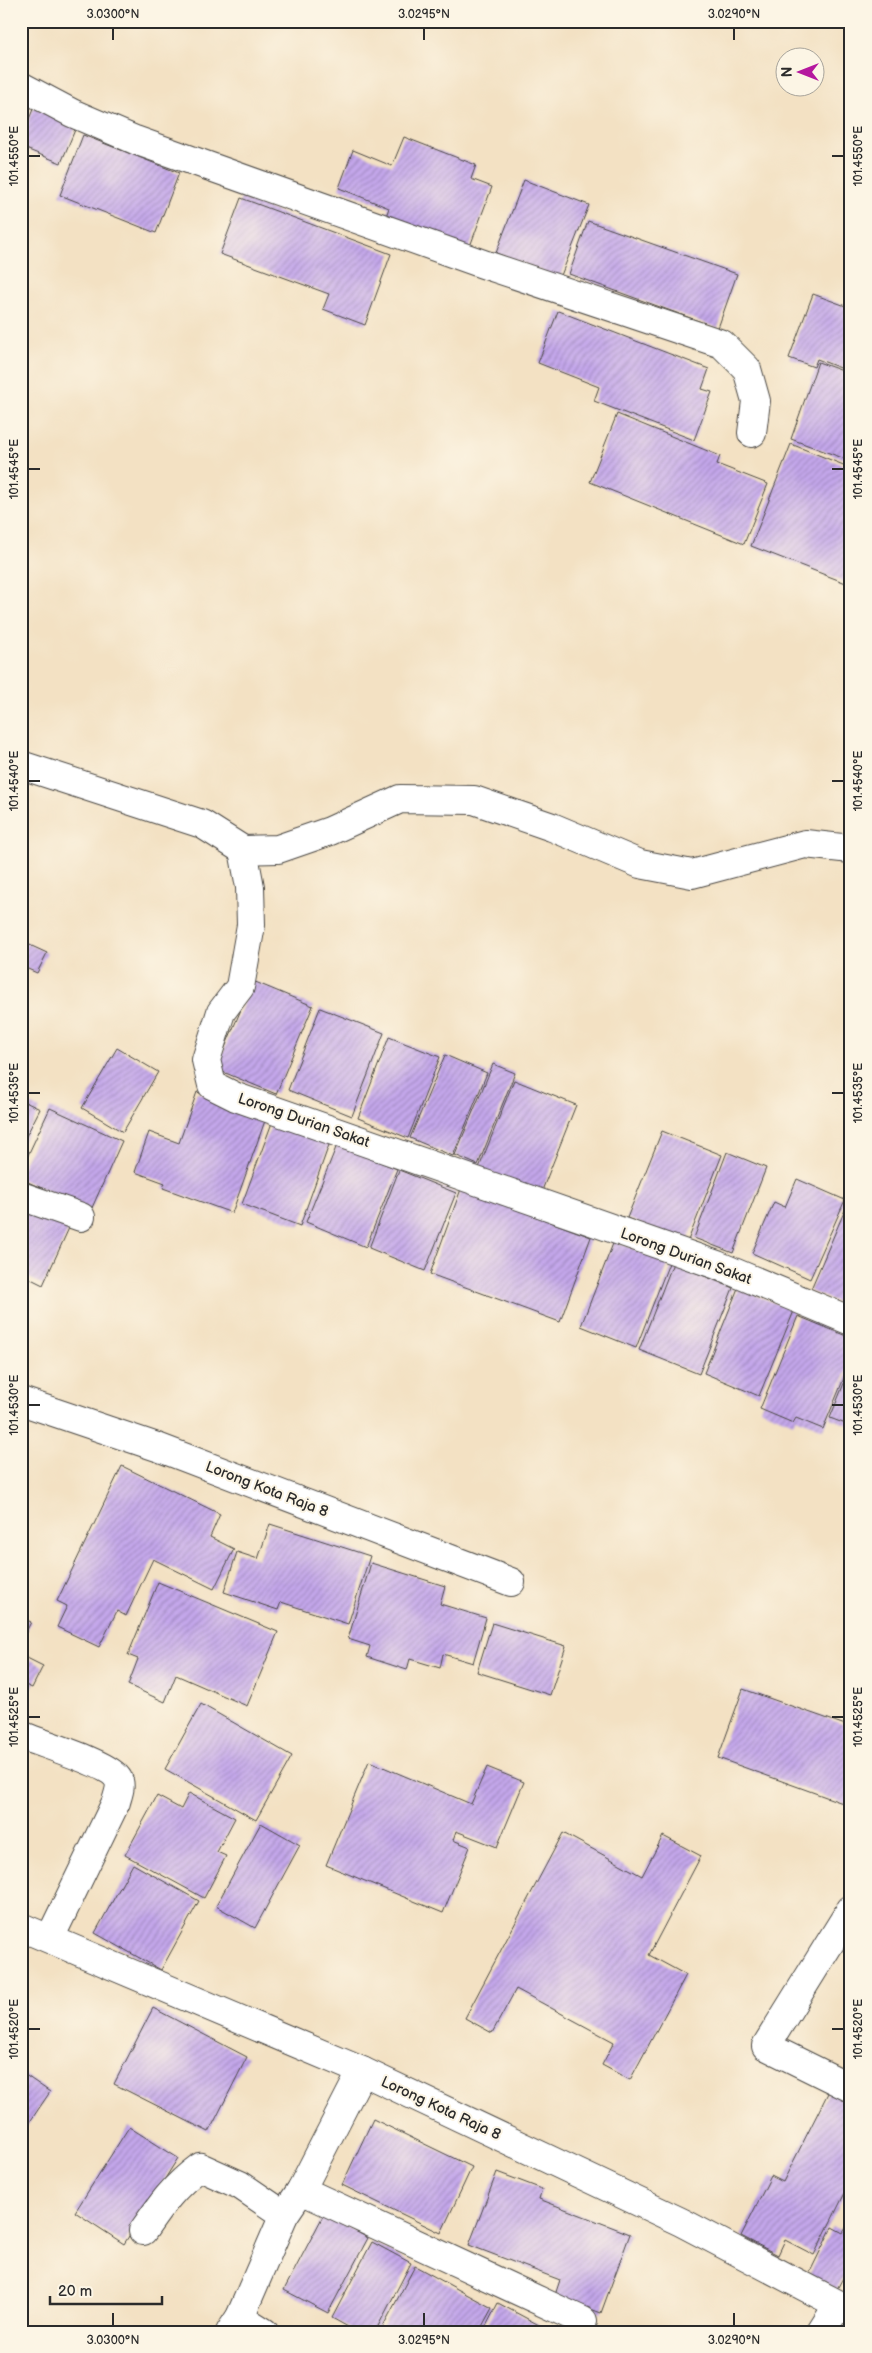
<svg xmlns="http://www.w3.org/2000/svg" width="872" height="2353" font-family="'Balsamiq Sans',sans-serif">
  <defs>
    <pattern id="building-hatch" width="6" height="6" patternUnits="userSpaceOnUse" patternTransform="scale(1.25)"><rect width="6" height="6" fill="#c4a7eb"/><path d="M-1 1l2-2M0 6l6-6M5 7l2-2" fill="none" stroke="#9f88bf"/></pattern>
  </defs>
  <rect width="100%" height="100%" fill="#fcf5e5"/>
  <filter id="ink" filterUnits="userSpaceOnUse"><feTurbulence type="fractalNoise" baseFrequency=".02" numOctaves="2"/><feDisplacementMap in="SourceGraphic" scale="10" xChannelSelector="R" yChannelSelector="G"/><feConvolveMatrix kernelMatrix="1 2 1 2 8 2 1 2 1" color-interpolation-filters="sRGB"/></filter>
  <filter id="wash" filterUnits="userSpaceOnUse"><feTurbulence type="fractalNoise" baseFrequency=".0096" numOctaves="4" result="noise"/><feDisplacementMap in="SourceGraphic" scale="20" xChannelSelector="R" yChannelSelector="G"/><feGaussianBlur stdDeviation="1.12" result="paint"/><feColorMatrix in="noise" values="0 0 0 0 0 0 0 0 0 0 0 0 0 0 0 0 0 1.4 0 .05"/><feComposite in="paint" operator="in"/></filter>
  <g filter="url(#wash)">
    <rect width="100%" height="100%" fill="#f3e1c3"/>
    <g id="blocks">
      <g fill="url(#building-hatch)">
        <polygon points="34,107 77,125 61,163 21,147 21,138"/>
        <polygon points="83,135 179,173 156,233 60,195"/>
        <polygon points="404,137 476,165 471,179 492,187 469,249 386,216 389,208 339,188 353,150 392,166"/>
        <polygon points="524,180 589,205 560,278 496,253"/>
        <polygon points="241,198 391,254 365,325 323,309 329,294 220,254"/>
        <polygon points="588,221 737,274 718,328 569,274"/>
        <polygon points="813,294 851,308 851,372 817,359 814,367 789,358"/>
        <polygon points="558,311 709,369 702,389 712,392 694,440 594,401 599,387 538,363"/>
        <polygon points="818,362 851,374 851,461 791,439"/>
        <polygon points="617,414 720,456 717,464 768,484 744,544 590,482"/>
        <polygon points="791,444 851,468 851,585 751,546"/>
        <polygon points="21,941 47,953 37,973 21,966"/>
        <polygon points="253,981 313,1006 276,1094 216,1069"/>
        <polygon points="320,1008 384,1033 352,1116 288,1090"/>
        <polygon points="389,1037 440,1057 408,1138 358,1118"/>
        <polygon points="117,1048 158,1072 123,1132 82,1108"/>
        <polygon points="445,1055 487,1073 453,1156 410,1138"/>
        <polygon points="493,1064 515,1073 478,1165 455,1155"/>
        <polygon points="514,1080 576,1105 541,1193 479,1168"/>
        <polygon points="197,1092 266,1118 232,1213 163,1188 165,1183 135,1172 149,1132 179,1143"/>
        <polygon points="21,1100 40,1109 21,1146"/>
        <polygon points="50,1108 122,1141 91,1210 21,1179 21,1170"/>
        <polygon points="273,1120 330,1142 300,1226 242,1204"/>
        <polygon points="662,1131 722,1155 687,1243 627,1218"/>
        <polygon points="337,1145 397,1169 366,1247 306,1222"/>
        <polygon points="727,1152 766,1168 733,1253 694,1238"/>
        <polygon points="399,1170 456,1193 425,1271 369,1248"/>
        <polygon points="797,1179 845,1200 810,1279 752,1253 774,1202 785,1207"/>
        <polygon points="461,1189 591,1237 560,1322 430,1274"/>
        <polygon points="851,1196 851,1308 810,1291"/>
        <polygon points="21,1207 69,1228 43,1285 21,1274"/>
        <polygon points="614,1241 669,1263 636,1348 581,1326"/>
        <polygon points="673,1263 733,1288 699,1374 639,1350"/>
        <polygon points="738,1288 794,1311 759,1396 704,1373"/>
        <polygon points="798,1316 851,1338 851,1361 823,1429 796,1418 793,1423 760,1409"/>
        <polygon points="851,1366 851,1426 830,1418"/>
        <polygon points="122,1466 220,1514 210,1537 234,1549 214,1589 153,1559 126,1616 117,1611 99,1647 57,1627 67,1606 57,1601"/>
        <polygon points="270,1524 370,1556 348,1624 281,1602 278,1610 224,1592 237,1552 258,1559"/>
        <polygon points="371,1563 445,1586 440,1604 486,1618 473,1663 443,1654 440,1668 410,1659 407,1670 367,1657 370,1646 348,1639"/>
        <polygon points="158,1582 278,1632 247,1706 176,1675 165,1702 128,1685 138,1659 128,1655"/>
        <polygon points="21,1617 31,1622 21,1642"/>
        <polygon points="492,1623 566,1646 550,1695 477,1672"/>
        <polygon points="21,1655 43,1666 32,1688 21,1683"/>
        <polygon points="743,1689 851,1727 851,1806 718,1758"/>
        <polygon points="201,1704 292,1756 256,1820 165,1769"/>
        <polygon points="369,1761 471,1804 487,1767 524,1782 497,1847 456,1831 453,1840 470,1847 443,1913 326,1865"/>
        <polygon points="189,1793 235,1818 217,1852 226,1856 204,1898 125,1855 157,1796 181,1809"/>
        <polygon points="261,1823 300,1845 255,1928 216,1906"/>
        <polygon points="563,1833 642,1876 663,1836 701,1856 649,1955 686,1975 630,2080 602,2065 614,2042 516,1989 492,2033 465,2018"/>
        <polygon points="133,1864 199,1901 161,1970 95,1933"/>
        <polygon points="153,2008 247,2057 209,2132 114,2084"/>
        <polygon points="21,2072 50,2092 21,2135"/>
        <polygon points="830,2089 851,2100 851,2181 814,2255 785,2240 778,2255 741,2236 771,2176 783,2182"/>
        <polygon points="373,2119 472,2167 441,2233 342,2185"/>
        <polygon points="129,2127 178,2158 124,2244 75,2212"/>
        <polygon points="497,2172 542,2189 539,2199 630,2234 601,2313 555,2295 560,2280 469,2245"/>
        <polygon points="324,2214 368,2238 328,2313 284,2290"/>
        <polygon points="851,2219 851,2263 837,2289 809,2274 832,2227 843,2233"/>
        <polygon points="372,2242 411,2263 375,2332 357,2332 332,2318"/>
        <polygon points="415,2266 492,2308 479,2332 380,2332"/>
        <polygon points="498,2303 552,2332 483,2332"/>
      </g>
    </g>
  </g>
  <g filter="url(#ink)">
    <use href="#blocks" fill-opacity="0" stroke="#494642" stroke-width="1"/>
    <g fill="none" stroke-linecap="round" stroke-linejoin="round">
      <defs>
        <g id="minor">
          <polyline points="21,86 72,113 135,140 483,264 722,344 747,369 756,401 752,433"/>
          <polyline points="21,765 202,824 243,850 250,887 251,925 240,987 221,1012 206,1060 212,1085 236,1097 717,1265 851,1321"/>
          <polyline points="243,850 278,849 330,831 400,799 474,800 552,827 640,864 692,874 805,844 851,849"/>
          <polyline points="21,1196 81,1217"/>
          <polyline points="21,1401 160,1448 511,1582"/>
          <path d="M21 1735C39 1743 111 1764 118 1779 122 1786 118 1794 116 1802L50 1938"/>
          <polyline points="851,1909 766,2046 851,2088"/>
          <polyline points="21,1927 362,2071 681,2222 851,2311"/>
          <polyline points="301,2190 583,2321"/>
          <path d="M143 2231C161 2205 174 2186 200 2167L240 2185 284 2215"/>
          <polyline points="240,2317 264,2332"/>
          <polyline points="230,2332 240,2317 284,2215 301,2190 362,2071"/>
          <polyline points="821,2332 838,2305"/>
        </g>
      </defs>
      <use href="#minor" stroke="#494642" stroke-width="30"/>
      <use href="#minor" stroke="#fff" stroke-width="28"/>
    </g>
  </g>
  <path fill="none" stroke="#2b2b2b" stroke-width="2" d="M113 28V40M424 28V40M734 28V40M28 156H40M832 156H844M28 469H40M832 469H844M28 781H40M832 781H844M28 1093H40M832 1093H844M28 1405H40M832 1405H844M28 1717H40M832 1717H844M28 2029H40M832 2029H844M113 2313V2326M424 2313V2326M734 2313V2326"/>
  <g text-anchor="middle" stroke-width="4" stroke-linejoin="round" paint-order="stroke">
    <g font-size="15" fill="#2b2b2b" stroke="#fcf5e5">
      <text transform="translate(304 1120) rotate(19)" y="5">Lorong Durian Sakat</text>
      <text transform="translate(686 1256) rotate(20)" y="5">Lorong Durian Sakat</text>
      <text transform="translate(267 1489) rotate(21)" y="5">Lorong Kota Raja 8</text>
      <text transform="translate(441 2108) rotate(25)" y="5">Lorong Kota Raja 8</text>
    </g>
  </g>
  <rect width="872" height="2353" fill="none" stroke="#fcf5e5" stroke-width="55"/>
  <g transform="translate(800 72) rotate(270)"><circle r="24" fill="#fcf5e5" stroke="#a8a49b"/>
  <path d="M0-4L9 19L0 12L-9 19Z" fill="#b5179e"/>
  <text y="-8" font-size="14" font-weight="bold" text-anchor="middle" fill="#2b2b2b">N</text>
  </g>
  <path d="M50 2296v8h112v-8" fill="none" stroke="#2b2b2b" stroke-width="2.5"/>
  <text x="58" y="2296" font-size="15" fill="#2b2b2b" stroke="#fcf5e5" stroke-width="4" paint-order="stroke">20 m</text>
  <rect x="28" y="28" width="816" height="2298" fill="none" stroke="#2b2b2b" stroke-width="2"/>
  <g font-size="12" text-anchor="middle" fill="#2b2b2b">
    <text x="113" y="18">3.0300°N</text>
    <text x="424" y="18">3.0295°N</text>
    <text x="734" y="18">3.0290°N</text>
    <text transform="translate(858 156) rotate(-90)" y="4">101.4550°E</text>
    <text transform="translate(14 156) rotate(-90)" y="4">101.4550°E</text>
    <text transform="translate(858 469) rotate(-90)" y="4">101.4545°E</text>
    <text transform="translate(14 469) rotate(-90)" y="4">101.4545°E</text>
    <text transform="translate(858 781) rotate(-90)" y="4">101.4540°E</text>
    <text transform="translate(14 781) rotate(-90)" y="4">101.4540°E</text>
    <text transform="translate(858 1093) rotate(-90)" y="4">101.4535°E</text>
    <text transform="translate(14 1093) rotate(-90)" y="4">101.4535°E</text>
    <text transform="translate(14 1405) rotate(-90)" y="4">101.4530°E</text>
    <text transform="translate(858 1405) rotate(-90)" y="4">101.4530°E</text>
    <text transform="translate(14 1717) rotate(-90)" y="4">101.4525°E</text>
    <text transform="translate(858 1717) rotate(-90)" y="4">101.4525°E</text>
    <text transform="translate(14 2029) rotate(-90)" y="4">101.4520°E</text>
    <text transform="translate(858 2029) rotate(-90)" y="4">101.4520°E</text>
    <text x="113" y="2344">3.0300°N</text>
    <text x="424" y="2344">3.0295°N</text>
    <text x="734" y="2344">3.0290°N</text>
  </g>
</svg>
